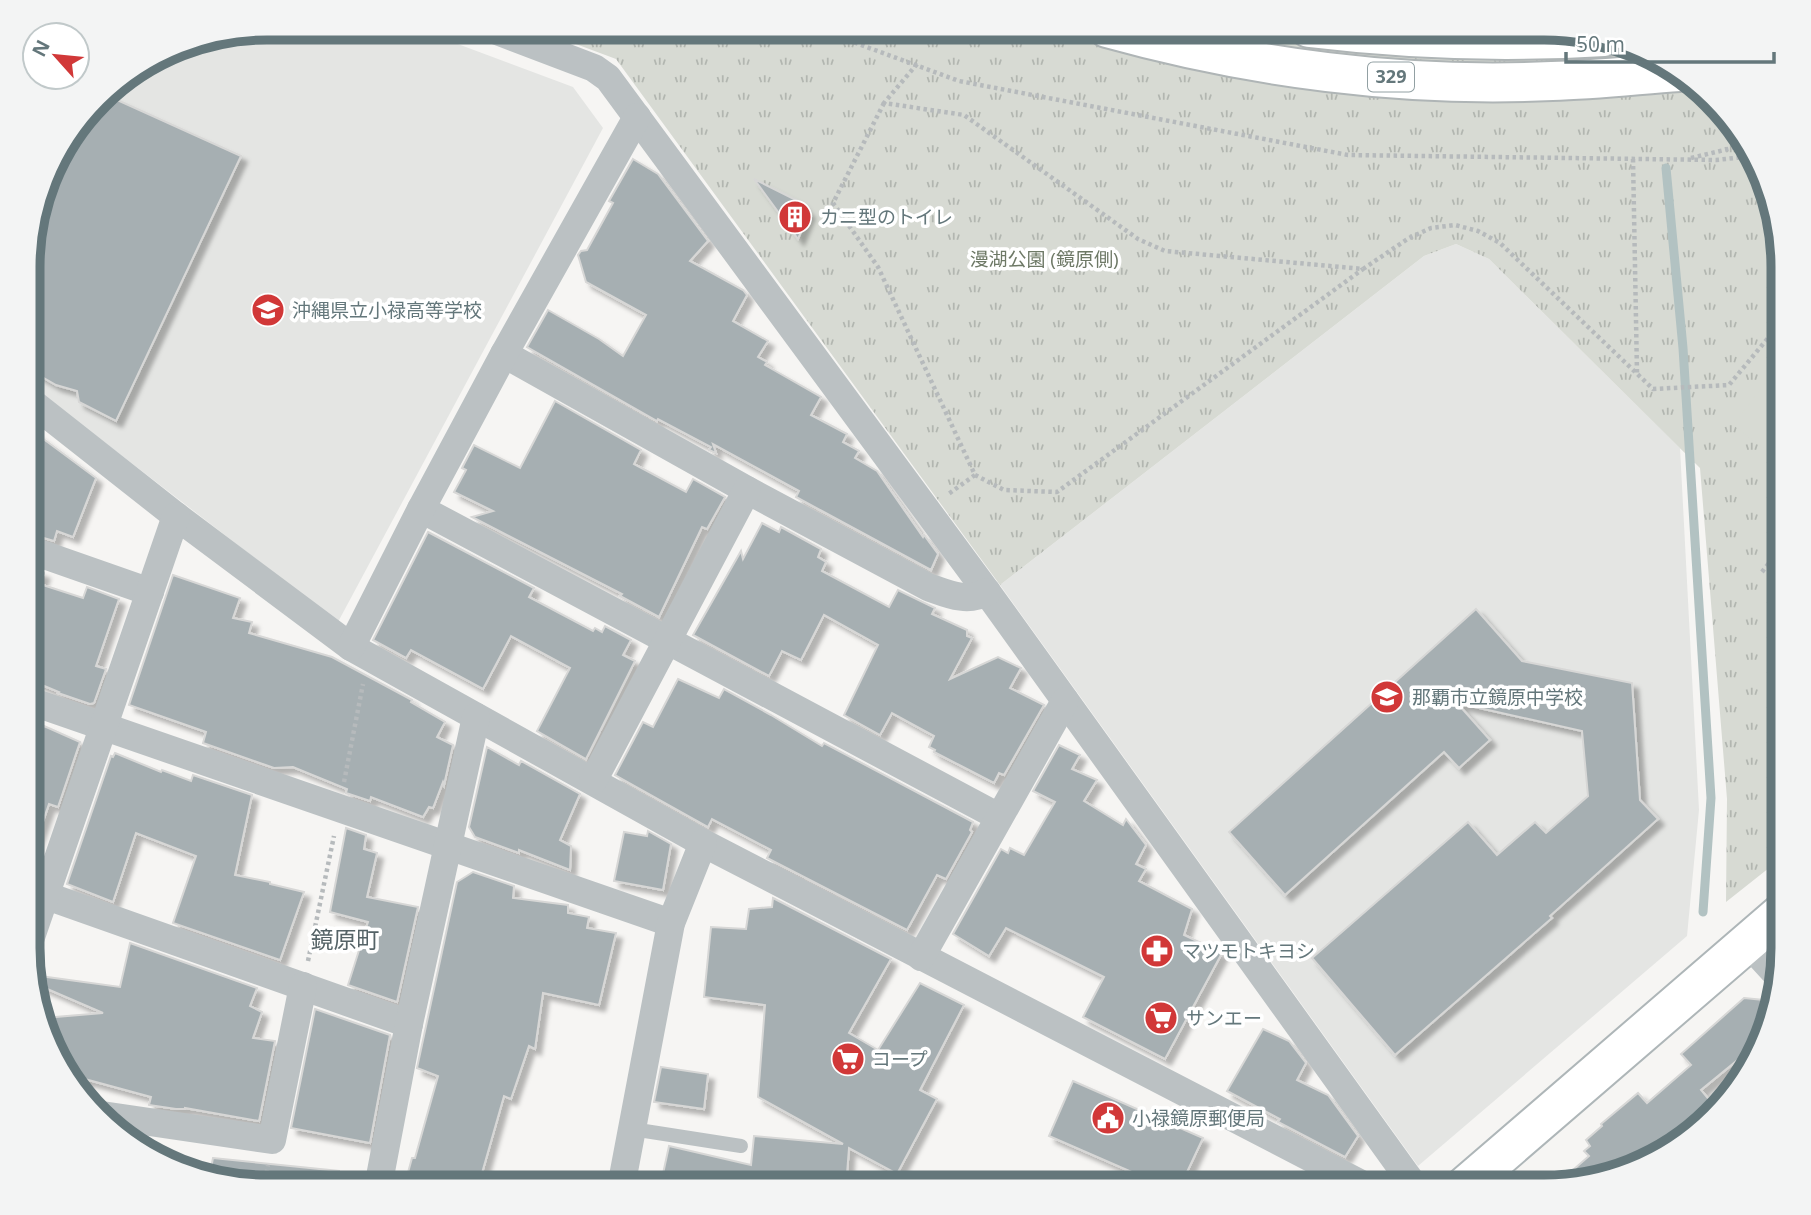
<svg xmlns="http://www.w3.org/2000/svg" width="1811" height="1215" font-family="'Open Sans','Noto Sans JP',sans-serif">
  <defs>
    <pattern id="grass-tufts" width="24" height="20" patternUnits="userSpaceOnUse" patternTransform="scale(1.75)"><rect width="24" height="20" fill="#d7dad3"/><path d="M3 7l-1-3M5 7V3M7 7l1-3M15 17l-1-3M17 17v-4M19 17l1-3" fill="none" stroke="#b2b6b0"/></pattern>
    <filter id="shadow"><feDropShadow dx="6" dy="6" stdDeviation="2" flood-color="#0004"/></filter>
  </defs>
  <rect width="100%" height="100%" fill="#f6f5f3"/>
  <g fill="#e4e5e3">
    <polygon points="267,28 415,28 573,87 603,128 338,622 30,385 30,236 53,161 109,88 176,46"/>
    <polygon points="1456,244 1489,259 1680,448 1699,810 1687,936 1418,1166 1000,585 1424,256"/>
  </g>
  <polygon fill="url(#grass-tufts)" points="533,28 1559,28 1621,41 1689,77 1758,161 1783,252 1783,857 1726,902 1727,799 1700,468 1489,259 1456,244 1424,256 1000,585 616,59"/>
  <polygon fill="#d7dad3" points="1783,360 1783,463 1733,425"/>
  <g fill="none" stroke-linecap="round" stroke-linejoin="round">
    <polyline stroke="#b2c2c2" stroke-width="9" points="1666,168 1683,348 1711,798 1703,912"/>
  </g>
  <g fill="#a6afb2" stroke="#d7d7d6" stroke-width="2" filter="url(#shadow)">
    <polygon points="104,94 241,156 116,421 79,402 77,391 56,385 30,370 30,236 48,189 45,187 53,161"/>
    <polygon points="633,159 658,174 708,241 690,261 743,290 747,295 733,321 768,341 758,357 767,362 765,365 821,397 811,415 847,434 843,442 859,451 855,458 877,471 923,537 924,535 938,554 931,570 796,497 799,491 713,444 716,453 709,450 711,447 658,419 657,421 527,347 548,310 599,339 623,356 646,315 586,282 578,255 581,251 587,250 613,203 609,201"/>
    <polygon points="754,179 800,202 809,213 798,239"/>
    <polygon points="555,401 641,450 634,464 686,492 693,479 725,497 707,529 702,527 659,617 620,596 622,594 472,517 493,511 454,492 466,470 462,468 474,445 520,468"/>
    <polygon points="30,429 96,478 73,537 57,531 54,541 30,534"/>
    <polygon points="762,523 779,532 781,527 821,549 818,557 826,562 822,571 889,607 898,590 935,608 932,614 967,630 967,636 972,638 950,679 998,657 1021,668 1010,688 1044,705 1004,775 999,773 994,783 934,752 935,750 929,747 934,736 892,713 880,735 844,715 878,645 824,615 801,660 782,651 769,676 693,635 741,551 743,559"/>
    <polygon points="428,532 534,588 529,597 593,631 595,628 602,632 605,626 631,640 623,655 635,661 586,759 537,731 570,668 511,636 483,689 411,650 406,658 373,640"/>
    <polygon points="30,568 44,573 40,584 83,598 87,587 119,599 96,666 106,669 94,703 90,704 58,693 59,692 30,680"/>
    <polygon points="173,575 240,598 233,618 252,622 249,633 332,657 412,700 411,702 445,722 437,737 453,745 444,785 443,782 433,808 429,807 423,817 371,797 370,801 346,793 347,789 293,767 274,768 203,743 206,732 129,705"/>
    <polygon points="1476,609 1522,661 1632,683 1640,800 1658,819 1550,916 1552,918 1395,1055 1312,958 1468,822 1497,855 1535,822 1546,833 1588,796 1582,731 1457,703 1490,740 1459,768 1444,752 1285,895 1229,832"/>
    <polygon points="678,679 719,698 724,689 771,715 822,746 824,743 973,822 970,830 972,832 946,879 937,875 907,930 767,858 771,850 712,819 708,827 615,775 643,722 653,727"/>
    <polygon points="44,726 80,742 58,807 49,804 34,847 30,847 30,757"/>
    <polygon points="1059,745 1080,755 1072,769 1097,780 1084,801 1123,825 1126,819 1146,845 1136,864 1146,869 1139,881 1192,909 1184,935 1222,953 1165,1059 1083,1017 1104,977 1006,928 989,956 953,934 1001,849 1008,853 1010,848 1024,855 1055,802 1033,791"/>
    <polygon points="487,747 519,765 521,761 580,794 560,840 571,846 570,870 519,850 519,853 475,837 469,827"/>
    <polygon points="115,753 161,772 162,770 191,781 193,775 252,795 235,875 270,882 270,884 304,892 280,960 173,923 196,856 136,833 113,902 67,884 111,756 113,757"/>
    <polygon points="346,828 366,835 364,849 377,853 367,897 418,907 397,1002 348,985 368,922 330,912"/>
    <polygon points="648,831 671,844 663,890 614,881 624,832 647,836"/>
    <polygon points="473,872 514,886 513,898 568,905 568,913 589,917 587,928 616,933 599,1005 543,993 535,1049 529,1046 511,1099 504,1096 478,1187 404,1187 412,1158 415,1158 438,1076 417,1068 457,882"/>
    <polygon points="773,898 891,959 849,1033 878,1050 920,983 964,1005 920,1090 937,1099 897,1174 849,1148 846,1187 676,1187 661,1183 669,1146 751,1165 754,1136 843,1144 758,1097 765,1005 704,997 711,927 746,929 749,909 772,907"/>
    <polygon points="130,943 257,988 250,1006 262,1012 253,1038 275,1041 259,1121 185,1108 185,1109 176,1109 149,1105 151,1097 85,1079 84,1094 60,1068 44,1018 103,1013 31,982 32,975 120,987"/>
    <polygon points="1744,998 1764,1000 1773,1010 1770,1025 1762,1040 1701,1090 1716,1108 1650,1162 1557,1184 1589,1156 1584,1151 1590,1146 1586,1140 1602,1126 1601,1124 1638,1093 1647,1103 1691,1065 1681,1054"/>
    <polygon points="315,1009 390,1035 370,1143 291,1128"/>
    <polygon points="1263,1029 1289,1041 1306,1063 1297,1080 1328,1095 1358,1136 1345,1157 1278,1122 1280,1119 1227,1091"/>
    <polygon points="661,1067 708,1074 704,1109 654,1102"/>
    <polygon points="1073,1081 1203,1138 1180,1187 1166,1187 1049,1136"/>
    <polygon points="213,1158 339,1171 338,1187 252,1186 209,1178"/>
  </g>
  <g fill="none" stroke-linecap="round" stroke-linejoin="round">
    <defs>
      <polyline id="secondary" points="1464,1187 1783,912"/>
      <g id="highway">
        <path d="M1107 28C1250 68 1404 88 1552 81 1595 80 1637 75 1679 72"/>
        <path d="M1309 28C1408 40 1505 43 1604 37"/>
      </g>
    </defs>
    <use href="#secondary" stroke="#aeb6b8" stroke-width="42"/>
    <use href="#highway" stroke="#afb5b6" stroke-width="42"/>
    <g stroke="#b6babc" stroke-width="4.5" stroke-dasharray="3.5 3.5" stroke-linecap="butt">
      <polyline points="815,28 959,81 1348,155 1716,160 1754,156"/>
      <polyline points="917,64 884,103 964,115 1138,239 1165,251 1363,269 1409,238 1431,228 1455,225 1478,231 1500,243 1653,389 1729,385 1783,320"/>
      <polyline points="884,103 833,203 878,267 975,475 947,495"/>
      <polyline points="1691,158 1745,145"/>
      <polyline points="1633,159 1637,373"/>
      <polyline points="975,475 1004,490 1057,492 1363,269"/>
      <polyline points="1762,572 1783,545"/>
      <polyline points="344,782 363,684"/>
      <polyline points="308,961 334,836"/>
      <polyline points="264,1187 268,1165"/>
    </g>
    <polyline stroke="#bbc1c3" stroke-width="14" points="632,1129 741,1146"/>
    <g stroke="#bbc1c3" stroke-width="28">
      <polyline points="489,28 594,68 608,78 987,592 1415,1187"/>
      <path d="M504 354 747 490 928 587C948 594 967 603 987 592"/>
      <polyline points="30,401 176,516 351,647 703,843 1367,1187"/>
      <polyline points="421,509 999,817"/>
      <polyline points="30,550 150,592"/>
      <polyline points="351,647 421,509 504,354 637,117"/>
      <polyline points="30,701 671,923"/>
      <polyline points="593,781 747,490"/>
      <polyline points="30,890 409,1024"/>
      <polyline points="30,940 176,516"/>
      <polyline points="1748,943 1780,978"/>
      <polyline points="921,957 1065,701"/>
      <polyline points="102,1115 272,1140 303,986"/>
      <polyline points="378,1187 409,1024 476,717"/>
      <polyline points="621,1187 671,923 703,843"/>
    </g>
    <use href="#secondary" stroke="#fff" stroke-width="38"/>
    <use href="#highway" stroke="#fff" stroke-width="38"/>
  </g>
  <defs>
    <symbol id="building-disc" viewBox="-11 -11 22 22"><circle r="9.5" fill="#d13838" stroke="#fff"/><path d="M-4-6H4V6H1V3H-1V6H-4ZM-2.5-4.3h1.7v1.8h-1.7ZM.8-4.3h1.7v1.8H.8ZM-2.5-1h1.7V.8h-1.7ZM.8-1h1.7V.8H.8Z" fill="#fff"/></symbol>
    <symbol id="school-disc" viewBox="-11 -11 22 22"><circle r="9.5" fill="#d13838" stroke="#fff"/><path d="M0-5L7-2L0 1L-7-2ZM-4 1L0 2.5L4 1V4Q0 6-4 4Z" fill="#fff"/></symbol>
    <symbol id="pharmacy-disc" viewBox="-11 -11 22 22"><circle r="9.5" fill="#d13838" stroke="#fff"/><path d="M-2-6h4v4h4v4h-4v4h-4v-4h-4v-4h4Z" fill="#fff"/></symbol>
    <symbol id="supermarket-disc" viewBox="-11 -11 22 22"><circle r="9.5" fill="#d13838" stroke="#fff"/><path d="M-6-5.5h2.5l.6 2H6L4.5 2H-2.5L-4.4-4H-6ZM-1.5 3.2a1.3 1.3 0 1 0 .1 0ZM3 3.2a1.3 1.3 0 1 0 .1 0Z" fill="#fff"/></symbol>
    <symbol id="civic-disc" viewBox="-11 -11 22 22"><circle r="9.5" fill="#d13838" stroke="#fff"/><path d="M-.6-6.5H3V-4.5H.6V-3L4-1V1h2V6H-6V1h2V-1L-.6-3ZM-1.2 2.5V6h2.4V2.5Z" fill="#fff"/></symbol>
  </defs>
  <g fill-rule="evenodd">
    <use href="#building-disc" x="776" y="198" width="38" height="38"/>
    <use href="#school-disc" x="249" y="291" width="38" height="38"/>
    <use href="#school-disc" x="1368" y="678" width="38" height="38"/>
    <use href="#pharmacy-disc" x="1138" y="932" width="38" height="38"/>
    <use href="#supermarket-disc" x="1142" y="999" width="38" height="38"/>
    <use href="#supermarket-disc" x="829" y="1040" width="38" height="38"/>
    <use href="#civic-disc" x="1089" y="1099" width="38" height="38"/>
  </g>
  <g text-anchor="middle" stroke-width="7" stroke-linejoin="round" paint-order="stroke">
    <rect fill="#fff" stroke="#92a0a3" stroke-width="2" x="1368" y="62.5" width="46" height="29" rx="5"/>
    <g font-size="18" font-weight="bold" fill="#64777b">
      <text x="1391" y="83">329</text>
    </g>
    <g font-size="19" fill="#64777b" stroke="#fff" text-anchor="start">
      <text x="820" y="224">カニ型のトイレ</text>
      <text x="292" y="317">沖縄県立小禄高等学校</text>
      <text x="1412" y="704">那覇市立鏡原中学校</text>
      <text x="1182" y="958">マツモトキヨシ</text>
      <text x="1186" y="1025">サンエー</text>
      <text x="872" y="1066">コープ</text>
      <text x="1132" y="1125">小禄鏡原郵便局</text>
    </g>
    <g font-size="19" fill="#6e7966" stroke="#fff">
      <text x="1044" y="266">漫湖公園 (鏡原側)</text>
    </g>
    <g font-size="23" fill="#556367" stroke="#fff">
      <text x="345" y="948">鏡原町</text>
    </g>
  </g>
  <path d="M0 0H1811V1215H0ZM267 40H1544A227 227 0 0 1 1771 267V948A227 227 0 0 1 1544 1175H267A227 227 0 0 1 40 948V267A227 227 0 0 1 267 40Z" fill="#f3f4f4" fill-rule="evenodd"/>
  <path fill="none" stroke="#64777b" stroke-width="9" d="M267 40H1544A227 227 0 0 1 1771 267V948A227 227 0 0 1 1544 1175H267A227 227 0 0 1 40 948V267A227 227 0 0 1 267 40Z"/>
  <g transform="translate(56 56) rotate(297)"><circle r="33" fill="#ffffff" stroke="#c1c9ca" stroke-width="2"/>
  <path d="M0-5L12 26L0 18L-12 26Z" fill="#d13838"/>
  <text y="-10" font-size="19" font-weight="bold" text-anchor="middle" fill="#64777b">N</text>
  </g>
  <path d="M1566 52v10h208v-10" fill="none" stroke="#64777b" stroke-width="3.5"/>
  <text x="1576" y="52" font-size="21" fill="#64777b" stroke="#ffffff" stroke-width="5" paint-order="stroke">50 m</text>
</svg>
